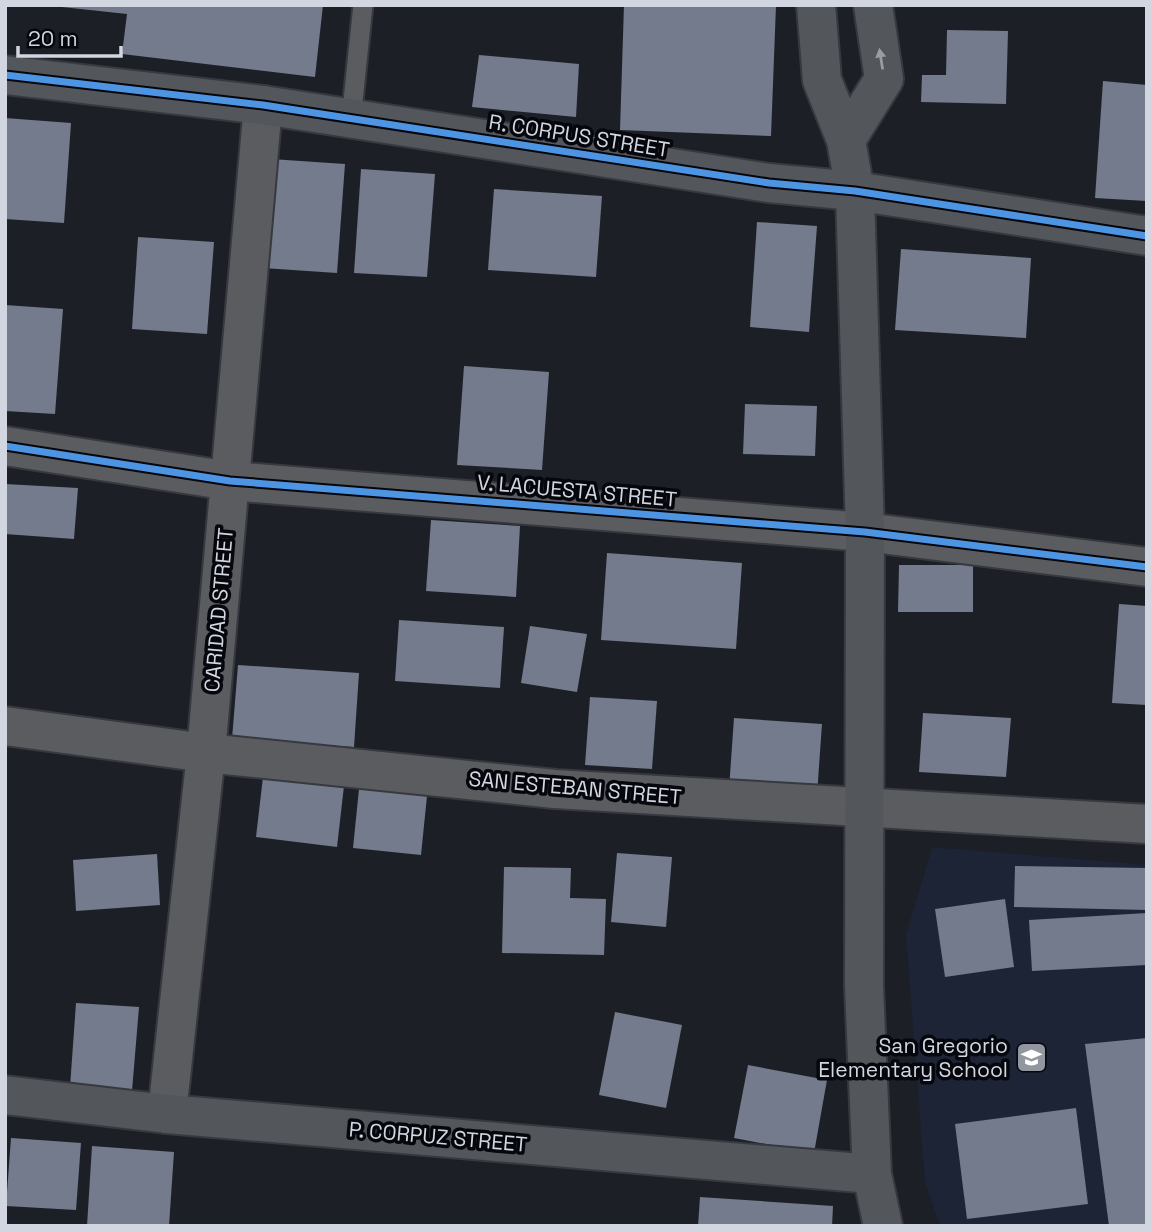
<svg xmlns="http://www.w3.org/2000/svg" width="1152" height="1231" font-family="'Space Grotesk',sans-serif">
  <rect width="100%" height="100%" fill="#1c1f26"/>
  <polygon fill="#1d2436" points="932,847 1147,865 1147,1226 940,1226 925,1182 906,935"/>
  <g fill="#747b8c">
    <polygon points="63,5 323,5 315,77 122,54 127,14 62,7"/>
    <polygon points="624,5 776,5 771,136 620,130"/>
    <polygon points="947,30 1008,31 1006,104 921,102 922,75 946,75"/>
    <polygon points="479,55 579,64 576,117 472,107"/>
    <polygon points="1103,81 1147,85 1147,201 1095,198"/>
    <polygon points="5,118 71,123 64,223 5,219"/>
    <polygon points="271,159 345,164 337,273 263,268"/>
    <polygon points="361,169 435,174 427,277 354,273"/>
    <polygon points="494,189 602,196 596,277 488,270"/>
    <polygon points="757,222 817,226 809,332 750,327"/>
    <polygon points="138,237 214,242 207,334 132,329"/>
    <polygon points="901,249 1031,258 1026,338 895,330"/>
    <polygon points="5,305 63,309 55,414 5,411"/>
    <polygon points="464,366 549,372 542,470 457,465"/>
    <polygon points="745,404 817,406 815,456 743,454"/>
    <polygon points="5,484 78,488 74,539 5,534"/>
    <polygon points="431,520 520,526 516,597 426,591"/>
    <polygon points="607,553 742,563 736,649 601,640"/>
    <polygon points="899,565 973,565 973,612 898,612"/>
    <polygon points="1119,604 1147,606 1147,705 1112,703"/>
    <polygon points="399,620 504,627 500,688 395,681"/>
    <polygon points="530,626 587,634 577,692 521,683"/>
    <polygon points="238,665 359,673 354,747 232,739"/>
    <polygon points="590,697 657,701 652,769 585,765"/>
    <polygon points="923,713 1011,718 1006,777 919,772"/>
    <polygon points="734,718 822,724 817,795 729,789"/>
    <polygon points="263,777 344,786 337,847 256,837"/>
    <polygon points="359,789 427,796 421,855 353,848"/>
    <polygon points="617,853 672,857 666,927 611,922"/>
    <polygon points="157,854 160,905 76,911 73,860"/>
    <polygon points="1015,866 1147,868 1147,910 1014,907"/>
    <polygon points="504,867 571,868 570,898 606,899 604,955 502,953"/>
    <polygon points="1005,899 1014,967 945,977 935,909"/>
    <polygon points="1147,913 1147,965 1032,971 1029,920"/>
    <polygon points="76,1003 139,1007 132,1091 70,1087"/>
    <polygon points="615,1012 682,1025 666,1108 599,1095"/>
    <polygon points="1147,1038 1147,1226 1109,1226 1085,1044"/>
    <polygon points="748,1065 827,1080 814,1153 734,1138"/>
    <polygon points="1076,1108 1088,1204 967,1219 955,1124"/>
    <polygon points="11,1138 81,1143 76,1210 6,1206"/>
    <polygon points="92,1146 174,1152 169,1226 87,1226"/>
    <polygon points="700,1197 833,1206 832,1226 698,1226"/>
  </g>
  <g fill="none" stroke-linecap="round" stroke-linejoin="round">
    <defs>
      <polyline id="lane" points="351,120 363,5"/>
      <g id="street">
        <polyline points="5,446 230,481 865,532 1147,567"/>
        <polyline points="5,726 206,753 555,789 1147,824"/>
        <polyline points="167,1114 206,753 263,105"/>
      </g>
      <g id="secondary">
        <polyline points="816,5 822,80 846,140 855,191 865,532 864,986 872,1174 883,1226"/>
        <polyline points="5,75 263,105 769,183 855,191 1147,236"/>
        <polyline points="846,140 884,79 873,5"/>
        <polyline points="5,1095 167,1114 872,1174"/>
      </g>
    </defs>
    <use href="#lane" stroke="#36393f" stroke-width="23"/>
    <use href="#street" stroke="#36393f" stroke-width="42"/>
    <use href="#secondary" stroke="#36393f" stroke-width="42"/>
    <use href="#lane" stroke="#5b5c5f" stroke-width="19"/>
    <use href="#street" stroke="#5b5c5f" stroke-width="38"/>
    <use href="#secondary" stroke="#53565a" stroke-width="38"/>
    <defs>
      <g id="cycleway">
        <polyline points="5,75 263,105 769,183 855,191 1147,236"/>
        <polyline points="5,446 230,481 865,532 1147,567"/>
      </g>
    </defs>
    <use href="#cycleway" stroke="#05070d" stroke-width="11"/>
    <use href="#cycleway" stroke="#4d94e3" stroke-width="7"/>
  </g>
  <defs><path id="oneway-solid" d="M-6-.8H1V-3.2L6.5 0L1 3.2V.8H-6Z" transform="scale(1.75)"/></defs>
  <use fill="#999ca4" href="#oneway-solid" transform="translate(881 59) rotate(-99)"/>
  <defs>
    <symbol id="school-square" viewBox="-11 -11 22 22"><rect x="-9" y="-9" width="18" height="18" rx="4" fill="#92969f" stroke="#05070d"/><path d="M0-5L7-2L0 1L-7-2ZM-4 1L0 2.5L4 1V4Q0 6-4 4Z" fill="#fff"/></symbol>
  </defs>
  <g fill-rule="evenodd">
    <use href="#school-square" x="1014" y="1040" width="35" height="35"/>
  </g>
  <g text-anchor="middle" stroke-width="7" stroke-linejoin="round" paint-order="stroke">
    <g font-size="21" fill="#d2d6e0" stroke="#05070d">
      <text transform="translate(579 136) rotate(9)" y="7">R. CORPUS STREET</text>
      <text transform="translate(577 491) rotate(5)" y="7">V. LACUESTA STREET</text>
      <text transform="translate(219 610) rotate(-85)" y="7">CARIDAD STREET</text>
      <text transform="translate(575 788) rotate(5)" y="7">SAN ESTEBAN STREET</text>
      <text transform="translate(438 1137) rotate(5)" y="7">P. CORPUZ STREET</text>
    </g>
    <g font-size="21" fill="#d2d6e0" stroke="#05070d" text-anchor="end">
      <text x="1008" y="1053">San Gregorio<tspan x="1008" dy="24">Elementary School</tspan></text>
    </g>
  </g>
  <rect width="1152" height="1231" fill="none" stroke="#d2d6e0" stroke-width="14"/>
  <path d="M18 46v10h103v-10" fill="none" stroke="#d2d6e0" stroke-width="3.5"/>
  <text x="28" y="46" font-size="21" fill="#d2d6e0" stroke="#05070d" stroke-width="5" paint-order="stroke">20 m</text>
</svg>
